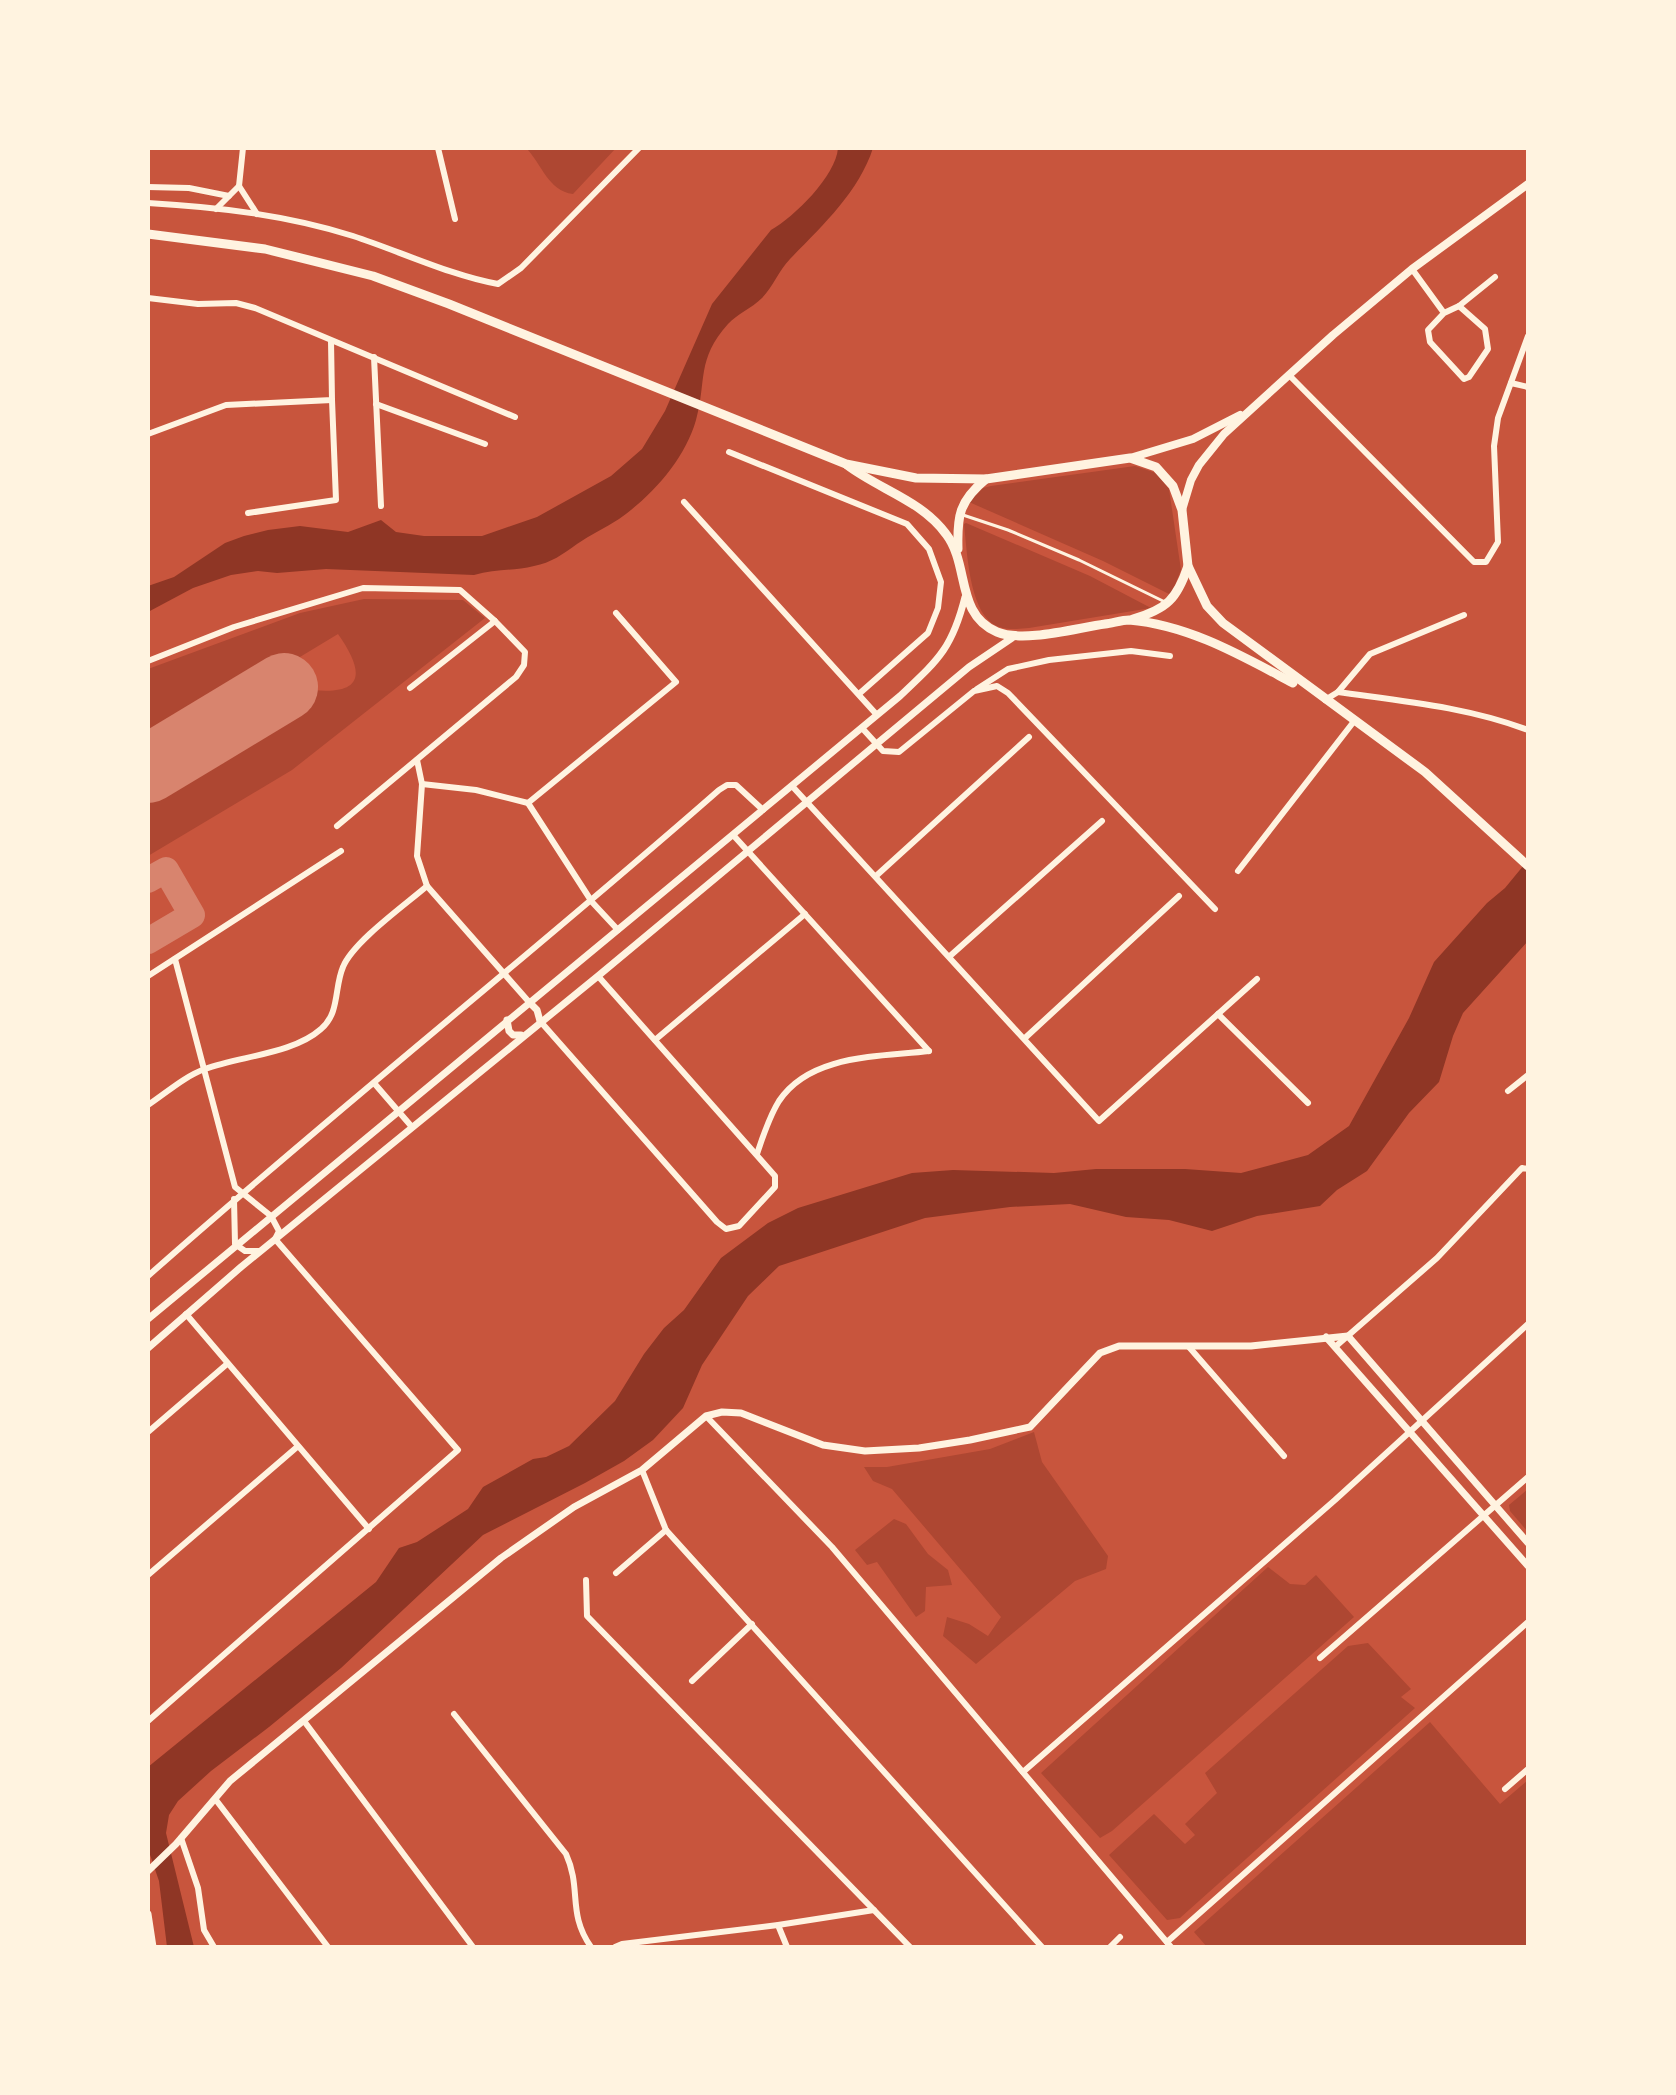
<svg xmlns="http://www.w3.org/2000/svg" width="1676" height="2095" font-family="'IBM Plex Sans',sans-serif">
  <rect width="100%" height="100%" fill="#c8553d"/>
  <g fill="#ae4732">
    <path d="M526 148H616L573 194C548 191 542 164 526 148Z"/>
    <polygon points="1135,466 1156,473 1169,489 1181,570 1171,595 1103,561 969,502 983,488 991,486"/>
    <path d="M966 523 1090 576 1151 608 1029 628C1017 629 1004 631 993 624 969 608 967 551 964 524Z"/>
    <path d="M364 599 463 600 485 618 292 770 148 856V788L313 690C366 695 364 671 338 634L148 749V669L300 613Z"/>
    <polygon points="1034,1432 1042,1462 1108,1556 1106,1569 1075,1581 976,1664 943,1636 947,1617 969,1624 988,1636 1001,1617 892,1489 873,1481 864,1467 887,1467 990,1449"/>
    <polygon points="1528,1489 1528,1532 1510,1511 1509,1505"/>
    <polygon points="894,1519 906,1524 928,1554 948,1570 952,1585 926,1587 925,1611 916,1617 877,1562 867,1565 855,1550"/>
    <polygon points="1268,1567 1290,1584 1305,1585 1316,1575 1354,1617 1112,1831 1100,1838 1041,1773"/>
    <polygon points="1368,1643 1411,1689 1401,1697 1415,1708 1180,1918 1167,1920 1109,1855 1154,1814 1185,1844 1195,1835 1185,1824 1217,1793 1205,1773 1348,1646"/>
    <polygon points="1430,1722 1500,1804 1528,1780 1528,1947 1207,1947 1194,1932"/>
  </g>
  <g fill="#8f3625">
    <path d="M838 148H873C859 192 821 227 790 259 779 270 773 287 762 298 752 308 737 314 728 324 696 360 707 380 696 420 685 459 652 496 619 519 605 528 590 535 577 544 563 554 551 563 534 566 514 571 494 569 474 575L326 569 277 573 258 571 231 575 193 588 148 612V586L174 577 225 543 244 536 268 530 300 526 348 532 381 520 396 532 424 536H482L537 517 611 476 642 449 665 411 712 304 771 230C794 217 836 176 838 148Z"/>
    <polygon points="1528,860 1528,941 1463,1013 1453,1036 1439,1082 1409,1113 1367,1171 1337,1190 1320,1206 1257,1216 1212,1231 1169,1220 1126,1217 1070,1204 1010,1207 925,1218 779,1266 748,1296 702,1365 683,1408 653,1440 624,1461 585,1483 483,1535 341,1668 269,1727 211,1771 178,1801 169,1815 166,1833 194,1947 167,1947 159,1881 148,1849 148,1767 376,1582 399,1548 417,1542 468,1509 483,1487 533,1459 546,1457 569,1446 615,1401 644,1354 664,1328 684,1310 721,1258 768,1223 798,1208 912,1173 953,1170 1054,1173 1096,1169 1185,1169 1241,1173 1308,1155 1349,1126 1409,1018 1434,962 1487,903 1505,888"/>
  </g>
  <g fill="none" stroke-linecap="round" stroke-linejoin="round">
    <polyline stroke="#d8846e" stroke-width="26" points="148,880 166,870 192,915 148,941"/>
    <polyline stroke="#d8846e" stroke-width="68" points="148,769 284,687"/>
    <polyline stroke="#fff3e0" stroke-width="3" points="963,515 1008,530 1079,560 1165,602"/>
    <g stroke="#fff3e0" stroke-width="6">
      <polyline points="243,148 239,186 257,214"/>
      <polyline points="438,148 455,219"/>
      <polyline points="148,187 189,188 229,196"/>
      <path d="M148 203C217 207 287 215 353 236 399 251 452 276 498 284L521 268 639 148"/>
      <polyline points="216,209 239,186"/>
      <polyline points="1412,269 1444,313 1428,330 1430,342 1464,379 1469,377 1488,349 1485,329 1459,306 1444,313"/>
      <polyline points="148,298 198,304 236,303 255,308 515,417"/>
      <polyline points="1459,306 1495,277"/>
      <polyline points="374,357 381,506"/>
      <polyline points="1289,375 1474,562 1486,562 1498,542 1494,446 1498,418 1528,336"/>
      <polyline points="1511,383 1528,387"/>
      <polyline points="376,404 485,444"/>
      <polyline points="148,434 226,405 332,400 331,341"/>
      <polyline points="729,452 907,524 929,549 941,582 938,608 928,633 860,693"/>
      <polyline points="684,502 877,715"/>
      <polyline points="248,513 336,500 332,400"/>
      <polyline points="148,661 234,627 363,588 460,590 495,621 525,652 524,665 516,677 337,826"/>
      <polyline points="410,688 495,621"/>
      <polyline points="977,689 1008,669 1049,660 1131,651 1170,656"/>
      <path d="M1338 692C1402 701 1467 707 1528 730"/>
      <polyline points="1325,700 1338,692 1370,654 1464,615"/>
      <polyline points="862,728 883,751 899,752 974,691 997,686 1008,693 1215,909"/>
      <polyline points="417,760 422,784 417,856 427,886 529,1002"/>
      <polyline points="422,784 476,790 528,803 592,902 618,930"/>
      <polyline points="792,786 1099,1121 1257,979"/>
      <polyline points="528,803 676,682 616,613"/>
      <polyline points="734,836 929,1051"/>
      <polyline points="1238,871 1355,720"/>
      <polyline points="876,876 1029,737"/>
      <polyline points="950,956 1102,821"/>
      <polyline points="148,976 341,851"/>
      <polyline points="1218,1014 1308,1103"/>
      <polyline points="540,1021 717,1222 726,1229 739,1226 775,1187 775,1176 598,976"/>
      <polyline points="1025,1038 1179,896"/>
      <polyline points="655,1040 805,914"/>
      <polyline points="374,1083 412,1127"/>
      <polyline points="1508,1091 1528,1075"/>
      <path d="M148 1105C166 1093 185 1076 205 1069 240 1056 293 1054 321 1029 340 1013 334 988 343 967 353 942 405 905 427 886"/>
      <path d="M757 1154C763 1136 769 1117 779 1101 810 1054 879 1057 929 1051"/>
      <polyline points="234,1199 235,1244 245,1251 260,1251"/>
      <path d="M148 1276C335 1110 531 955 719 790L727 785H736L763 810"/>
      <polyline points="186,1314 369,1529"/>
      <polyline points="1189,1347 1284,1456"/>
      <polyline points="1335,1347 1437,1258 1522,1168 1528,1169"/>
      <polyline points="706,1416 832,1547 1171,1947"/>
      <polyline points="148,1432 227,1364"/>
      <polyline points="642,1470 666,1530 1042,1947"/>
      <polyline points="616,1573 666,1530"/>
      <polyline points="148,1575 297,1447"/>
      <polyline points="586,1580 587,1616 910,1947"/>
      <polyline points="1320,1658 1528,1477"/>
      <polyline points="692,1681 752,1624"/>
      <path d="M454 1714 566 1854C582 1889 567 1913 591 1947"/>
      <polyline points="148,1721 458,1450 275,1239 279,1231 271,1216 235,1187 175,959"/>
      <polyline points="304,1721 473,1947"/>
      <polyline points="1023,1772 1335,1500 1528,1324"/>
      <polyline points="1505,1789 1528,1769"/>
      <polyline points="216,1800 328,1947"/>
      <polyline points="181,1838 198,1888 204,1930 214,1947"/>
      <polyline points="778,1925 787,1947"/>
      <polyline points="1167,1942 1528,1622"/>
      <polyline points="615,1947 622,1944 778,1925 874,1910"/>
      <polyline points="1110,1947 1120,1937"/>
    </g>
    <g stroke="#fff3e0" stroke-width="7">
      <polyline points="529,1002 537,1010 540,1021"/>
      <polyline points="507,1020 509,1031 513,1035 521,1035"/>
      <path d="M148 1319 900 696C938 660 952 649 965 597"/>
      <polyline points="1326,1337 1528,1566"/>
      <polyline points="148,1348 241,1267 598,976 969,667 1012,638"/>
      <polyline points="148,1871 176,1844 230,1781 501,1558 574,1507 642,1470 706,1416 722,1412 741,1413 823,1445 865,1451 919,1448 970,1440 1030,1427 1100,1353 1119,1346 1251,1346 1348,1336 1528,1543"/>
      <polyline points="148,1914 153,1947"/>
    </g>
    <g stroke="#fff3e0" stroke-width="8">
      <polyline points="1130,458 1193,439 1240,415"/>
      <polyline points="1182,510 1191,480 1199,465 1224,434 1333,335 1412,269 1528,184"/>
    </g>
    <g stroke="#fff3e0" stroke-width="9">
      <polyline points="148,234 265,249 373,276 449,304 846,464 916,478 986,479 1130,458 1156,467 1173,486 1182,510 1188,566 1207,606 1223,623 1425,772 1528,866"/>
      <path d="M847 465C880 490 921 500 946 534 970 565 955 614 997 632 1024 643 1076 628 1105 624 1113 623 1122 620 1129 620 1189 625 1242 656 1293 683"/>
      <path d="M958 549C957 516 959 501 986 479"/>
      <path d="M1133 619C1167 609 1177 599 1188 566"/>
    </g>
  </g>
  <rect width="1676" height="2095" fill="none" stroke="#fff3e0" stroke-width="300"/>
</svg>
